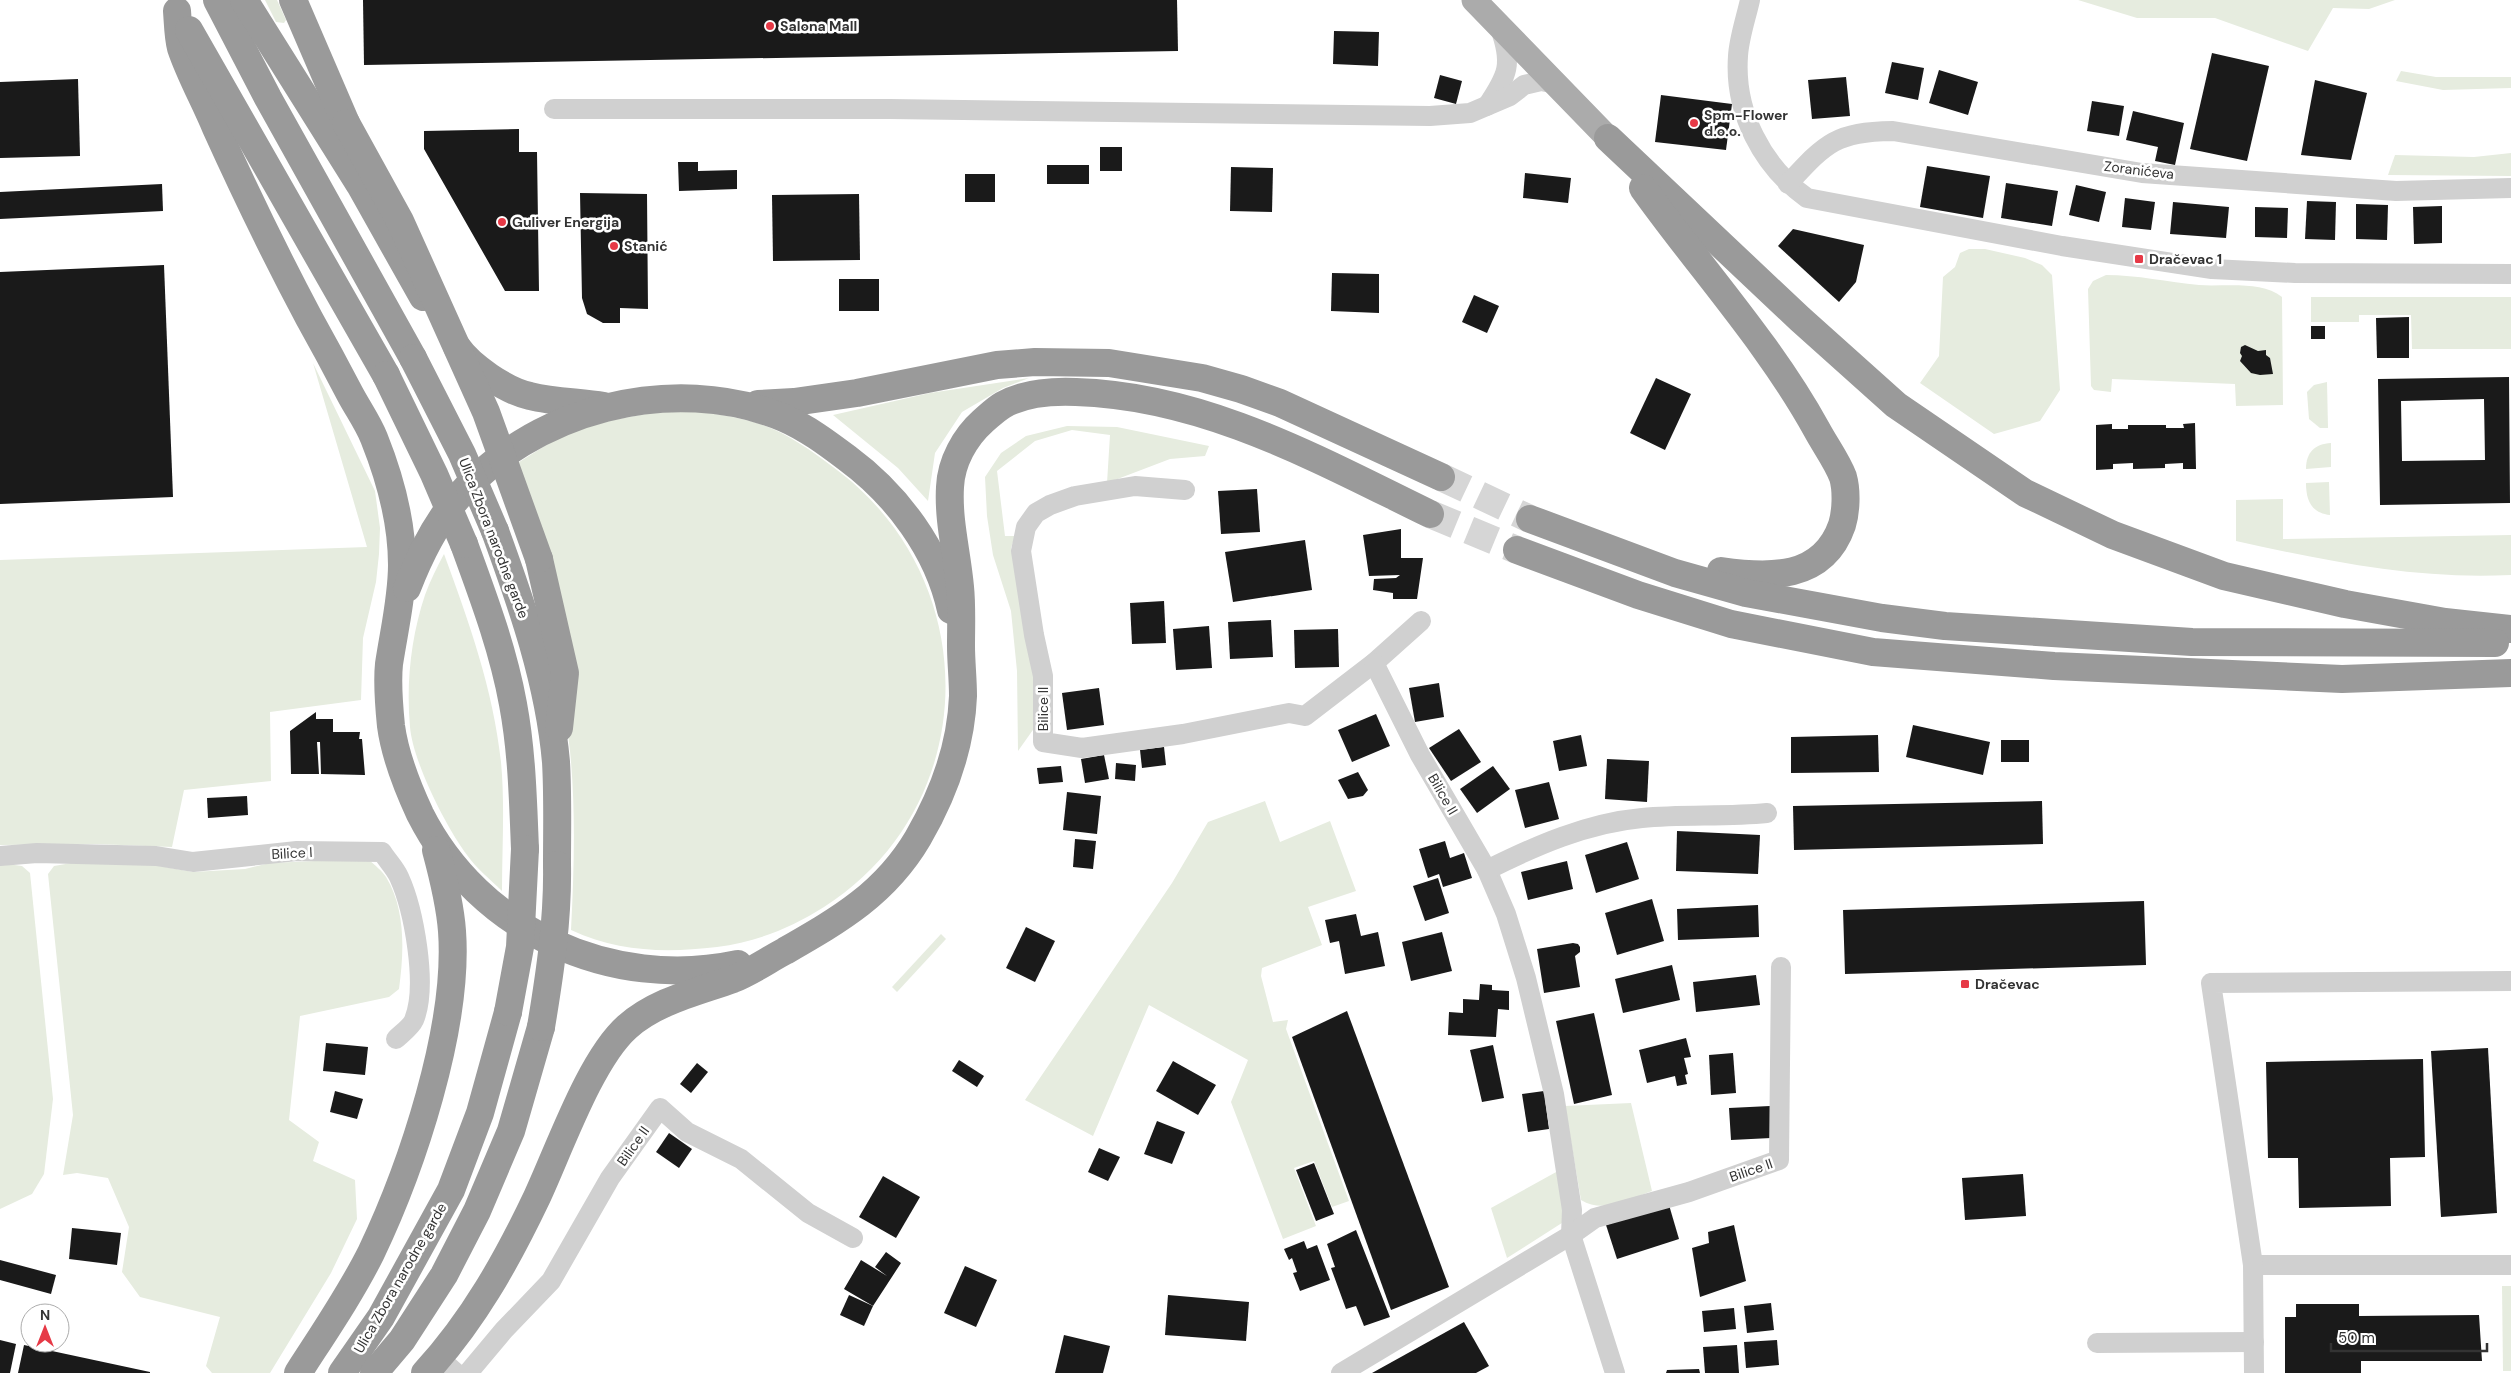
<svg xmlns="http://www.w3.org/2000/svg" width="2511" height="1373" font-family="'DM Sans',sans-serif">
  <rect width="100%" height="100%" fill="#fff"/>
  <g fill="#e6ecdf">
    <polygon points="265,0 277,0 286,20 284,23 276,22"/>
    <polygon points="2078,0 2395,0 2369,9 2333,8 2308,51 2215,18 2137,18"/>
    <polygon points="2401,71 2436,77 2511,77 2511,88 2443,90 2396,81"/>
    <polygon points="2511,153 2511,176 2388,175 2395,155 2474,157"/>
    <polygon points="1969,249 1985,249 2025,258 2042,265 2052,275 2060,390 2040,421 1994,434 1920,383 1939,356 1943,277 1955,267 1960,253"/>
    <path d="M2106 275C2137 275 2168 282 2199 285 2224 287 2261 280 2282 297L2283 405 2236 406 2235 384 2112 379 2111 392 2094 390 2091 386 2088 289 2093 281Z"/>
    <polygon points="2311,297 2511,297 2511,349 2412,349 2411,315 2359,315 2359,322 2311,322"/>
    <polygon points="313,363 375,491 380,528 379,554 376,582 363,638 361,700 270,712 271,781 184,790 172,847 96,844 0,845 0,560 367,547"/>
    <polygon points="1029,378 1003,388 962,412 935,453 928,501 898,468 833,415 930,393"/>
    <polygon points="2327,382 2328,428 2320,428 2309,419 2307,392 2314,385"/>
    <path d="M673 409C704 412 733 415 763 425 788 434 812 451 833 467 985 577 984 805 824 907 791 928 756 942 717 947 665 953 619 952 571 930 574 871 576 811 570 751 561 658 530 564 495 477L575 427Z"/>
    <polygon points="1067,426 1117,427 1209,446 1205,456 1170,459 1107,483 1110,435 1072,430 1035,441 997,471 1005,536 1015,536 1011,548 1033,665 1035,727 1018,751 1017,671 1011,611 993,555 987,516 985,477 1001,453 1026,436"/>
    <path d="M2331 443V467L2306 469C2306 452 2315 444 2331 443Z"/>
    <path d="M2329 482 2330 515C2311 513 2306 500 2306 483Z"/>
    <path d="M2283 499V539L2511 535V575C2418 580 2326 561 2236 541V500Z"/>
    <path d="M444 554C469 622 493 689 501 762 505 804 502 848 502 891 490 879 476 868 467 855 446 827 413 762 410 727 406 683 411 637 425 595 430 581 437 567 444 554Z"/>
    <polygon points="1265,801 1280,842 1330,821 1356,891 1308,907 1322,945 1262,968 1261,976 1273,1022 1288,1020 1286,1029 1349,1201 1332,1207 1314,1161 1294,1168 1316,1226 1283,1239 1231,1102 1248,1060 1149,1005 1093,1136 1025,1100 1172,883 1208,822"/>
    <path d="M338 860H369C375 865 382 871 386 877 406 910 404 952 399 989L389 997 300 1016 289 1120 319 1142 313 1161 355 1180 357 1219 331 1273 270 1373H212L206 1366 220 1317 140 1297 122 1272 129 1227 108 1178 77 1173 63 1175 73 1115 48 874 54 866 77 862 154 865 193 872 245 869 270 863Z"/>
    <polygon points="0,863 22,866 30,873 53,1099 44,1174 32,1194 0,1209"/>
    <polygon points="941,934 946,939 897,992 892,987"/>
    <path d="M1631 1103 1652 1191C1629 1199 1604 1214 1581 1200L1565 1106Z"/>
    <polygon points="1558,1171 1565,1221 1507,1258 1491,1208"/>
    <polygon points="2502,1286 2511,1286 2511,1371 2503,1371"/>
  </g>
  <g fill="#1a1a1a" fill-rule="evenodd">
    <polygon points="363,0 1177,0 1178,51 364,65"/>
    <polygon points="1334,31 1379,32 1378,66 1333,64"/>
    <polygon points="2212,53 2269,66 2247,161 2190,149"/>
    <polygon points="1892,62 1924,68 1918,100 1885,93"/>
    <polygon points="1939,70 1978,82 1968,115 1929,103"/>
    <polygon points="1440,75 1462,81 1456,104 1434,98"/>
    <polygon points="1846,77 1850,116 1812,119 1808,80"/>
    <polygon points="78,79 80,156 0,158 0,82"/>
    <polygon points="2315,80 2367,93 2351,160 2301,155"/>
    <polygon points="1661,95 1732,104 1726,150 1655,142"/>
    <polygon points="2092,101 2124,106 2119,136 2087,131"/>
    <polygon points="2133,111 2184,123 2175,165 2155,161 2158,147 2126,140"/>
    <polygon points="519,129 519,152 537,152 539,291 505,291 424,149 424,131"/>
    <rect x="1100" y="147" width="22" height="24"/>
    <polygon points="678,162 698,162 698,171 737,170 737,189 679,191"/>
    <rect x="1047" y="165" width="42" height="19"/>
    <polygon points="1927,166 1990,176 1983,218 1920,207"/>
    <polygon points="1231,167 1273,168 1272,212 1230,211"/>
    <polygon points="1525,173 1571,178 1568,203 1523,198"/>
    <rect x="965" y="174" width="30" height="28"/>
    <polygon points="2006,183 2058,191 2052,226 2001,218"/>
    <polygon points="162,184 163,211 0,219 0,192"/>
    <polygon points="2076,185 2106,192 2099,222 2069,215"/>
    <polygon points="580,193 647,194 648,309 620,308 620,323 603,323 587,314 582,298"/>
    <polygon points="859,194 860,260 773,261 772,195"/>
    <polygon points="2125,198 2155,202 2151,230 2122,227"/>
    <polygon points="2307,201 2336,202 2335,240 2305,239"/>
    <polygon points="2173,202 2229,207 2226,238 2170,234"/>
    <polygon points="2356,204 2388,205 2387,240 2356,239"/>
    <polygon points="2442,206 2442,243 2414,244 2413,207"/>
    <polygon points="2255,207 2288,208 2287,238 2255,237"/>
    <polygon points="1793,229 1864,245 1856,282 1839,302 1778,246"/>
    <polygon points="164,265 173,497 0,504 0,272"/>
    <polygon points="1332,273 1379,274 1379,313 1331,311"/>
    <rect x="839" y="279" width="40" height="32"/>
    <polygon points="1474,295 1499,306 1487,333 1462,322"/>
    <polygon points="2409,317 2409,358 2377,358 2376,318"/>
    <rect x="2311" y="326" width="14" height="13"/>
    <polygon points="2245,345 2258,351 2266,350 2266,355 2270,358 2273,374 2260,375 2251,373 2240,361 2242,356 2240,353 2241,347"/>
    <path d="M2509 377 2510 503 2380 505 2378 379ZM2484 399 2485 460 2402 461 2401 401Z"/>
    <polygon points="1656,378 1691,394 1665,450 1630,433"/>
    <polygon points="2195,423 2196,469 2183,469 2183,463 2165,464 2165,468 2133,469 2133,463 2113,464 2113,469 2096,470 2096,425 2112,424 2112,429 2128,429 2128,425 2166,425 2166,428 2184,428 2183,424"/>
    <polygon points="1257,489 1260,532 1221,534 1218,491"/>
    <polygon points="1401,529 1401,558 1423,558 1417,599 1393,599 1393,593 1373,590 1374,579 1396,578 1400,575 1369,576 1363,535"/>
    <polygon points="1305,540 1312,590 1233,602 1225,552"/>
    <polygon points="1164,601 1166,643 1132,644 1130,603"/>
    <polygon points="1271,620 1273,657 1230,659 1228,622"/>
    <polygon points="1209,626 1212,668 1176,670 1173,629"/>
    <polygon points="1338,629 1339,667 1295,668 1294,630"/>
    <polygon points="1439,683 1444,717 1415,722 1409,688"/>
    <polygon points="1099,688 1104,725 1067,730 1062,693"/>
    <polygon points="316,712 316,719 333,719 333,732 360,732 359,739 362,739 365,775 321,774 320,742 317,742 319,774 291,774 290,731"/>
    <polygon points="1376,714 1390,746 1352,762 1338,730"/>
    <polygon points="1913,725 1990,742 1983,775 1906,757"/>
    <polygon points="1459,729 1481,762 1451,781 1429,748"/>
    <polygon points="1581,735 1587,766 1559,771 1553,741"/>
    <polygon points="1878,735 1879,772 1791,773 1791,737"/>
    <rect x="2001" y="740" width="28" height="22"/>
    <polygon points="1164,747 1166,765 1142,768 1140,750"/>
    <polygon points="1104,755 1109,779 1085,783 1081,759"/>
    <polygon points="1607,759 1649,761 1647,802 1605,799"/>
    <polygon points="1116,763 1136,765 1135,781 1115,779"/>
    <polygon points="1061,766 1063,782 1039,784 1037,768"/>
    <polygon points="1493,766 1510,789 1477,813 1460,789"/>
    <polygon points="1358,772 1368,790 1363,796 1348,799 1338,780"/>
    <polygon points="1549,782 1559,819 1525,828 1515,790"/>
    <polygon points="1067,792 1101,796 1097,834 1063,830"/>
    <polygon points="247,796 248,815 208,818 207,798"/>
    <polygon points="2042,801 2043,844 1794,850 1793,806"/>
    <polygon points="1677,831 1760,835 1758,874 1676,871"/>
    <polygon points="1075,839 1096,841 1093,869 1073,867"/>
    <polygon points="1445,841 1450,858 1464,853 1472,878 1443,887 1439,874 1428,878 1419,849"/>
    <polygon points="1627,842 1639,879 1596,893 1585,855"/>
    <polygon points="1567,861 1573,889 1528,900 1521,872"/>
    <polygon points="1438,878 1449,913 1425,921 1413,886"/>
    <polygon points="1652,899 1664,941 1617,955 1605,913"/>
    <polygon points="2144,901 2146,965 1845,974 1843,910"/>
    <polygon points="1758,905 1759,937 1678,940 1677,909"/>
    <polygon points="1356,914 1361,936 1378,932 1385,966 1345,974 1339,941 1330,943 1325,920"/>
    <polygon points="1026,927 1055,941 1035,982 1006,968"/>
    <polygon points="1442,932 1452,971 1411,981 1402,942"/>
    <polygon points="1573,943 1578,944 1580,947 1580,952 1575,956 1580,987 1544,993 1537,949"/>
    <polygon points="1672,965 1680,1000 1623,1013 1615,979"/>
    <polygon points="1756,975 1760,1005 1696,1012 1693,982"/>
    <polygon points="1480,984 1492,985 1492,990 1509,991 1509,1010 1498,1009 1496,1037 1448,1035 1449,1012 1463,1013 1463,999 1479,1000"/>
    <polygon points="1347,1011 1449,1287 1391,1310 1292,1037"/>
    <polygon points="1594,1013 1612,1095 1574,1104 1556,1021"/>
    <polygon points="1686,1038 1691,1057 1684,1058 1688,1074 1685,1075 1687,1084 1677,1086 1675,1076 1647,1083 1639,1050"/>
    <polygon points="326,1043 368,1047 365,1075 323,1071"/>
    <polygon points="1493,1045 1504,1098 1482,1102 1470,1050"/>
    <polygon points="2488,1048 2497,1213 2441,1217 2431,1051"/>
    <polygon points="1733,1053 1736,1093 1711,1095 1709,1055"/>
    <polygon points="2423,1059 2425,1157 2390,1158 2391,1206 2299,1208 2298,1158 2268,1158 2266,1062"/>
    <polygon points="959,1060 984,1076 977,1087 952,1071"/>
    <polygon points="1173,1061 1216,1085 1198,1115 1156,1091"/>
    <polygon points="697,1063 708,1072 691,1093 680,1084"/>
    <polygon points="335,1091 363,1099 357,1119 330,1112"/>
    <polygon points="1544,1091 1549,1129 1528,1132 1522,1094"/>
    <polygon points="1770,1106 1771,1138 1731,1140 1729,1108"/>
    <polygon points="1157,1121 1185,1132 1172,1164 1144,1154"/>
    <polygon points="669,1133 692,1149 679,1168 656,1152"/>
    <polygon points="1099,1148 1120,1157 1108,1181 1088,1172"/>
    <polygon points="1314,1163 1334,1214 1316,1221 1296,1170"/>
    <polygon points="2023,1174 2026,1216 1965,1220 1962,1178"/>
    <polygon points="883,1176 920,1197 896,1238 859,1217"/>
    <polygon points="1669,1205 1679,1239 1617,1259 1606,1225"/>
    <polygon points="1734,1225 1746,1281 1700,1297 1692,1248 1709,1243 1708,1232"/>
    <polygon points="72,1228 121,1233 117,1265 69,1259"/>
    <polygon points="1356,1230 1390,1317 1364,1326 1356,1306 1346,1309 1331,1268 1335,1267 1327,1244"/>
    <polygon points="1304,1241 1307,1249 1317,1245 1330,1280 1300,1291 1293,1273 1297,1272 1292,1258 1289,1260 1284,1249"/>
    <polygon points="886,1252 901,1263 873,1306 844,1289 861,1260 887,1276 875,1267"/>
    <polygon points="0,1260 56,1275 51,1294 0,1280"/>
    <polygon points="965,1266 997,1280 976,1327 944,1313"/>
    <polygon points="849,1295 873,1306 864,1326 840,1315"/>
    <polygon points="1168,1295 1249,1302 1246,1341 1165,1335"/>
    <polygon points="1771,1303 1774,1330 1747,1333 1744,1306"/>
    <polygon points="2296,1304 2359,1304 2359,1316 2479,1315 2482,1361 2361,1361 2361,1373 2285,1373 2285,1317 2296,1317"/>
    <polygon points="1734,1308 1736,1329 1704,1332 1702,1311"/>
    <polygon points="1464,1322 1489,1366 1476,1373 1372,1373"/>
    <polygon points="1064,1335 1110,1346 1103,1373 1055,1373"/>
    <polygon points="0,1340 16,1344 10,1373 0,1373"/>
    <polygon points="1777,1340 1779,1365 1746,1368 1744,1342"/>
    <polygon points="24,1345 150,1372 150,1373 18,1373"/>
    <polygon points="1737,1345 1739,1373 1705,1373 1703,1347"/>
    <polygon points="1699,1369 1700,1373 1666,1373 1667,1370"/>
  </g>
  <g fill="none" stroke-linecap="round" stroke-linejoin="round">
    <g stroke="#d6d6d6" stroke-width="28" stroke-dasharray="28 14" stroke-linecap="butt">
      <polyline points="1441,477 1530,519"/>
      <polyline points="1430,514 1517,550"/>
    </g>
    <g stroke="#d0d0d0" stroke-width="20">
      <path d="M1750 0C1746 18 1739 38 1738 56 1734 112 1762 166 1807 198L2062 246 2212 269 2295 273 2511 274"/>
      <path d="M1487 106C1508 75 1513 64 1500 28"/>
      <polyline points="554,109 890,109 1430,116 1470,113 1510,96 1524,85 1541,81 1556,84"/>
      <path d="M1788 184C1826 143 1835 132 1893 131L2142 173 2396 191 2511 188"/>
      <polyline points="1185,490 1135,486 1075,496 1050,505 1036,513 1026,527 1021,551 1034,635 1043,676 1043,742 1082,748 1183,734 1289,713 1305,716 1374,663 1421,621"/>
      <polyline points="1374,663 1420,755 1487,870 1506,914 1526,978 1554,1094 1572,1210 1571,1235 1615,1373"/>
      <path d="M0 856 37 853 156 856 193 862 297 851 382 852C387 860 395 868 399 877 414 910 428 986 414 1020 411 1027 401 1034 396 1039"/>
      <path d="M1487 870C1535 846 1587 823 1642 818 1683 814 1726 817 1767 813"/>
      <polyline points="2253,1265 2511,1265"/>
      <polyline points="2097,1343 2254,1342"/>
      <polyline points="439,1358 456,1373"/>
      <polyline points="468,1373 504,1330 551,1281 610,1178 660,1108 687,1132 741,1159 808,1213 853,1238"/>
      <polyline points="1341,1373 1571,1235 1595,1218 1689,1192 1779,1160 1781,967"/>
      <polyline points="2254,1373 2253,1265 2211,983 2511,981"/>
    </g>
    <polyline stroke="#ababab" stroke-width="25" points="1474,0 1608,138"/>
    <g stroke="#9a9a9a" stroke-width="28">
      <polyline points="217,0 268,98 413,358"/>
      <polyline points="244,0 360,185 423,297"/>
      <polyline points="293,0 346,123"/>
      <path d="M177 11C178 23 178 37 181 48 190 75 205 101 216 128 245 192 276 256 309 318 323 343 337 369 350 394 358 409 368 423 374 438 390 478 402 522 402 565 402 598 394 631 389 664 387 683 389 706 391 726 395 756 407 786 420 814 479 931 611 991 738 964"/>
      <polyline points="189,30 386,375"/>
      <polyline points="1608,138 1800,319 1896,405 2025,493 2113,535 2224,576 2345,604 2445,622 2511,629"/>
      <path d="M1643 188C1701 269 1769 343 1817 430 1825 445 1837 461 1843 477 1847 491 1846 512 1842 525 1823 580 1769 578 1721 571"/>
      <path d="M457 347C470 366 506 391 530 396 554 402 579 402 604 406"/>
      <polyline points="758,404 794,402 857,393 997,365 1035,362 1109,363 1202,378 1241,389 1280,403 1441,477"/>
      <polyline points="1530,519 1675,573 1746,593 1882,618 1945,626 2192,642 2495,643"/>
      <path d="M495 531C522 605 549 682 556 762 558 796 557 831 557 865"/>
      <path d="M464 544C483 596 503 649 513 704 522 752 523 801 525 849"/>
      <polyline points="1517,550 1638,595 1731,624 1873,652 2054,666 2342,679 2511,673"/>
      <polyline points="539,559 565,673 559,728"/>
      <path d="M407 588C419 557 433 528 454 502 529 409 673 372 784 418 807 428 827 443 847 458 897 495 938 550 951 610"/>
      <path d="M298 1373C323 1334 350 1295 371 1253 412 1167 459 1027 452 931 450 904 443 876 436 850"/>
      <polyline points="342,1373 381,1317 451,1190 480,1113 508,1012"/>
      <polyline points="374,1373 402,1340 444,1275 477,1211 511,1131 541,1027"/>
      <path d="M425 1373C473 1321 507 1260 537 1197 559 1150 590 1060 627 1027 656 1001 697 992 733 979 751 972 768 960 785 951 839 920 885 894 918 838 943 795 961 747 963 696 963 679 961 662 961 646 961 626 962 606 960 587 957 553 948 521 950 487 951 462 965 437 983 421 989 416 996 409 1003 405 1024 393 1052 391 1076 392 1205 396 1317 459 1430 514"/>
    </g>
    <g stroke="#9a9a9a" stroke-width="28">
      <polyline points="346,123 400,221 486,412 539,559"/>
      <polyline points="413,358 462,454 495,531"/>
      <polyline points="386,375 434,474 464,544"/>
      <polyline points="508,1012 520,947 525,849"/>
      <path d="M541 1027C550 973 558 919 557 865"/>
    </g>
  </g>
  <g fill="#e63946" stroke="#fff" stroke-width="2">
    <circle cx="770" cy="26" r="5"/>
    <circle cx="1694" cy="123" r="5"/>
    <circle cx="502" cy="222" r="5"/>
    <circle cx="614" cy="246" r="5"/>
    <rect x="2134" y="254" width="10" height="10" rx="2.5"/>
    <rect x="1960" y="979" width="10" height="10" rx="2.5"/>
  </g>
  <g text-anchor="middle" stroke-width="5" stroke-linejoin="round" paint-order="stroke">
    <g font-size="14" font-weight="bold" fill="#333" stroke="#fff" text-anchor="start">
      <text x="780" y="31">Salona Mall</text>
      <text x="1704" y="120">Spm-Flower<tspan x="1704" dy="16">d.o.o.</tspan></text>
      <text x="512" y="227">Guliver Energija</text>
      <text x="624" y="251">Stanić</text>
      <text x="2149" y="264">Dračevac 1</text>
      <text x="1975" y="989">Dračevac</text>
    </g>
    <g font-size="14" fill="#333" stroke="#fff">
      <text transform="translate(2139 170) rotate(7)" y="5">Zoranićeva</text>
      <text transform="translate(494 538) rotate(69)" y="5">Ulica Zbora narodne garde</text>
      <text transform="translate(1043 709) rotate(-90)" y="5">Bilice II</text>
      <text transform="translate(1443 794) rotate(60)" y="5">Bilice II</text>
      <text transform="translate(292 853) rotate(-3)" y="5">Bilice I</text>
      <text transform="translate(633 1146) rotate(-55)" y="5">Bilice II</text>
      <text transform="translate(1751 1170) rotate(-19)" y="5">Bilice II</text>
      <text transform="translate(400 1278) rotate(-60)" y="5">Ulica Zbora narodne garde</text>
    </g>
  </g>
  <g transform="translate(45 1328)"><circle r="24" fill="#ffffff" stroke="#adadad"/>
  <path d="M0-4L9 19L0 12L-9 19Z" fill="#e63946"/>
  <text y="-8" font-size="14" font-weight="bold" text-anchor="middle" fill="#333333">N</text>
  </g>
  <path d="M2331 1343v8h156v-8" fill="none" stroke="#333333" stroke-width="2.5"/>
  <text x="2338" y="1343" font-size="15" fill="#333333" stroke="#ffffff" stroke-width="4" paint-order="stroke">50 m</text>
</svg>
